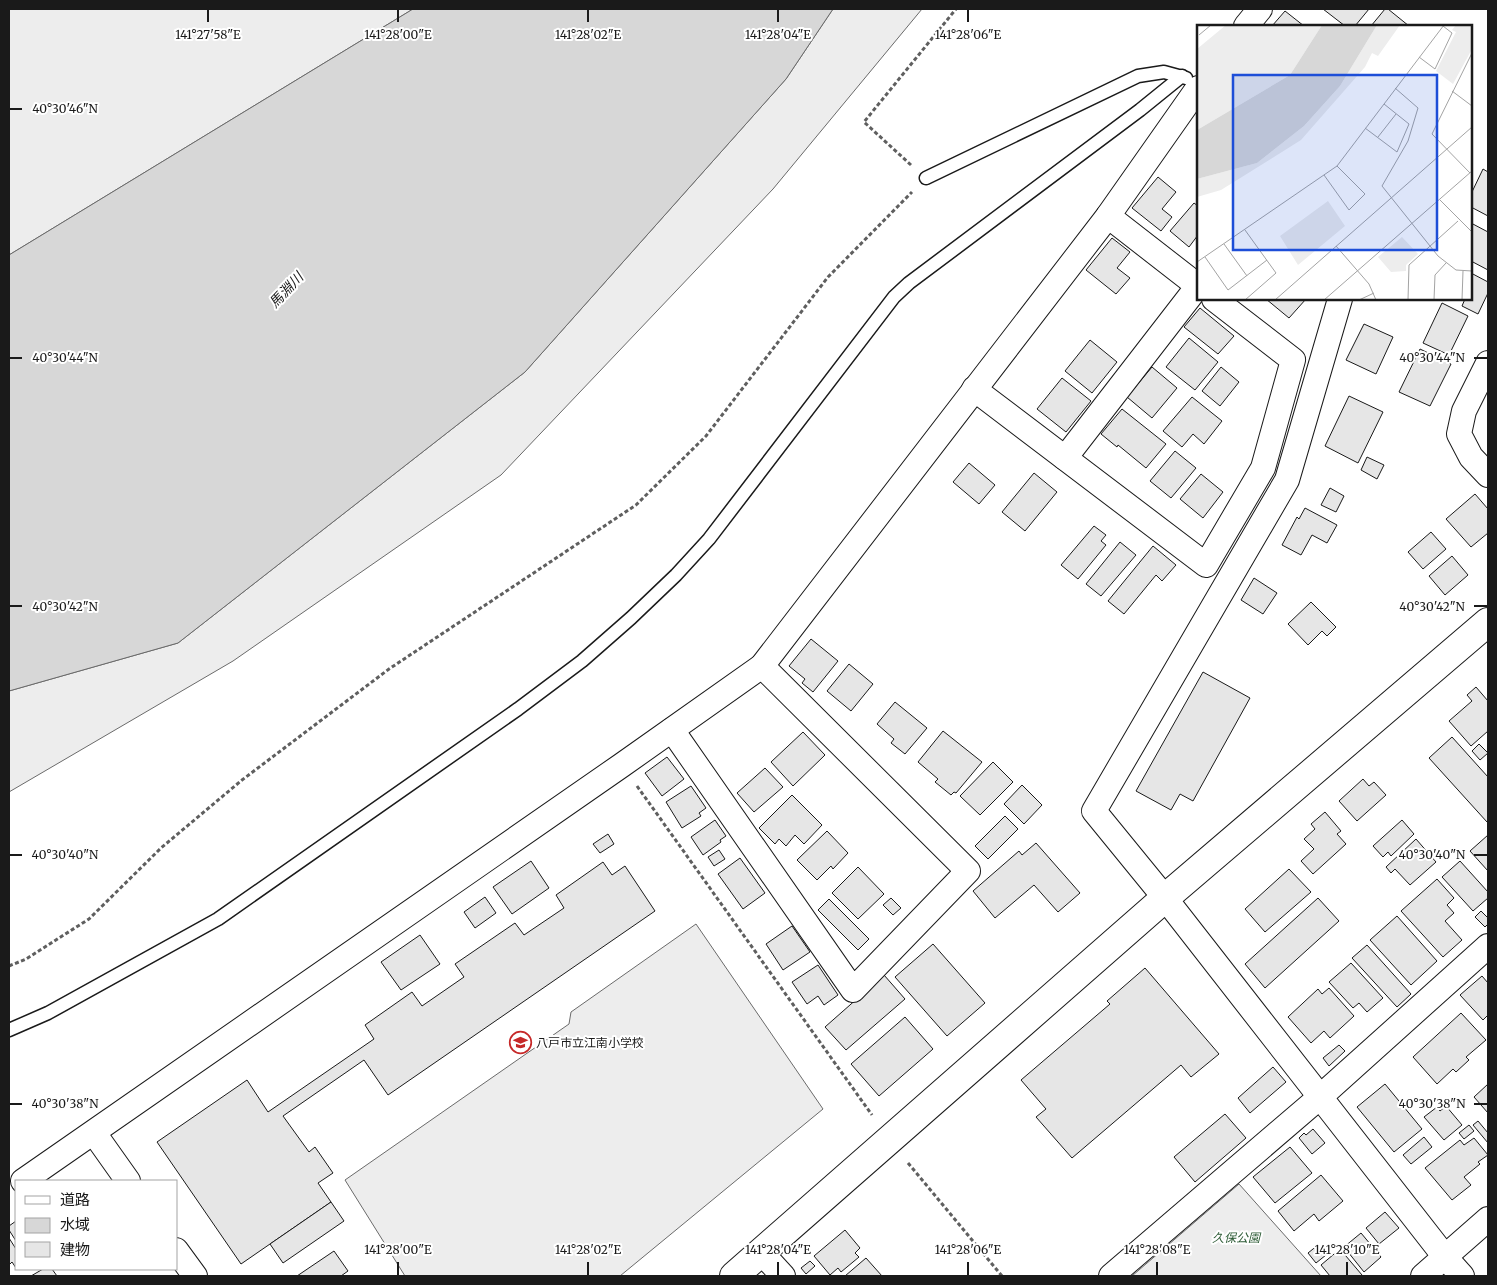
<svg xmlns="http://www.w3.org/2000/svg" width="1497" height="1285" font-family="Merriweather,'Noto Sans JP',serif">
  <rect width="100%" height="100%" fill="#fff"/>
  <g fill="#ededed" stroke="#6a6a6a">
    <polygon points="9,9 413,9 9,255"/>
    <polygon points="833,9 922,9 773,189 501,475 233,661 9,792 9,691 178,643 525,372 786,79"/>
    <polygon points="696,924 823,1109 620,1276 405,1276 345,1180 569,1024 571,1012"/>
    <polygon points="1239,1184 1321,1276 1132,1276"/>
  </g>
  <polygon fill="#d7d7d7" stroke="#6a6a6a" points="413,9 833,9 786,79 525,372 178,643 9,691 9,255"/>
  <g fill="#e6e6e6" stroke="#1a1a1a">
    <polygon points="1323,9 1369,9 1355,26 1345,26"/>
    <polygon points="1385,9 1388,9 1409,26 1371,26"/>
    <polygon points="1285,11 1304,26 1272,26"/>
    <polygon points="1483,169 1488,172 1488,216 1471,207 1471,194"/>
    <polygon points="1158,177 1176,192 1162,209 1172,217 1161,231 1132,208"/>
    <polygon points="1194,203 1198,206 1198,235 1189,247 1170,231"/>
    <polygon points="1471,223 1488,232 1488,270 1471,261"/>
    <polygon points="1112,238 1130,252 1117,268 1130,278 1116,294 1086,270"/>
    <polygon points="1471,273 1488,282 1488,293 1478,314 1462,306 1465,299 1471,299"/>
    <polygon points="1266,299 1306,299 1289,318"/>
    <polygon points="1442,303 1468,316 1449,355 1423,343"/>
    <polygon points="1200,308 1234,336 1218,354 1184,327"/>
    <polygon points="1364,324 1393,337 1376,374 1346,360"/>
    <polygon points="1189,338 1218,362 1195,390 1166,367"/>
    <polygon points="1090,340 1117,362 1092,393 1065,371"/>
    <polygon points="1420,349 1451,364 1430,406 1399,392"/>
    <polygon points="1152,367 1177,388 1152,418 1127,397"/>
    <polygon points="1221,367 1239,382 1220,406 1202,391"/>
    <polygon points="1062,378 1091,401 1066,432 1037,409"/>
    <polygon points="1349,396 1383,412 1358,463 1325,446"/>
    <polygon points="1192,397 1222,421 1204,444 1193,434 1182,447 1163,431"/>
    <polygon points="1122,409 1166,444 1146,468 1118,445 1117,447 1101,434"/>
    <polygon points="1175,451 1196,468 1171,498 1150,481"/>
    <polygon points="1367,457 1384,465 1377,479 1361,470"/>
    <polygon points="969,463 995,485 979,504 953,482"/>
    <polygon points="1034,473 1057,492 1025,531 1002,512"/>
    <polygon points="1201,474 1223,492 1203,518 1180,499"/>
    <polygon points="1330,488 1344,496 1336,512 1321,505"/>
    <polygon points="1475,494 1488,509 1488,533 1471,547 1446,519"/>
    <polygon points="1305,508 1337,525 1327,543 1312,535 1301,555 1282,545 1297,517 1299,519"/>
    <polygon points="1094,526 1106,535 1101,541 1106,545 1078,579 1061,565"/>
    <polygon points="1431,532 1446,549 1423,569 1408,552"/>
    <polygon points="1120,542 1136,555 1101,596 1086,584"/>
    <polygon points="1153,546 1176,565 1162,581 1156,575 1124,614 1108,601"/>
    <polygon points="1452,556 1468,575 1445,595 1429,576"/>
    <polygon points="1254,578 1277,593 1263,614 1241,600"/>
    <polygon points="1311,602 1336,627 1327,636 1322,631 1308,645 1288,624"/>
    <polygon points="811,639 838,661 813,692 802,683 805,679 789,666"/>
    <polygon points="849,664 873,684 851,711 827,691"/>
    <polygon points="1203,672 1250,698 1193,801 1180,794 1171,810 1136,791"/>
    <polygon points="1476,687 1488,701 1488,731 1471,746 1449,721 1472,701 1467,695"/>
    <polygon points="895,702 927,728 905,754 891,743 894,739 877,724"/>
    <polygon points="943,731 982,762 956,793 954,792 951,795 935,782 938,779 918,762"/>
    <polygon points="803,732 825,755 793,786 771,762"/>
    <polygon points="1452,737 1488,777 1488,821 1487,822 1429,758"/>
    <polygon points="1479,744 1488,753 1480,760 1472,751"/>
    <polygon points="667,757 684,779 662,796 645,773"/>
    <polygon points="993,762 1013,782 980,815 960,796"/>
    <polygon points="765,768 783,787 754,812 737,793"/>
    <polygon points="1363,779 1369,786 1374,782 1386,795 1357,821 1339,801"/>
    <polygon points="1022,785 1042,805 1024,824 1004,804"/>
    <polygon points="691,786 706,808 699,813 701,816 682,828 666,802"/>
    <polygon points="792,795 822,825 804,844 795,835 786,846 779,839 775,844 759,828"/>
    <polygon points="1325,812 1341,831 1337,834 1346,844 1313,874 1301,861 1314,849 1304,839 1315,829 1311,824"/>
    <polygon points="1005,816 1018,829 988,859 975,846"/>
    <polygon points="715,820 726,836 720,840 721,842 703,855 691,837"/>
    <polygon points="1402,820 1414,834 1391,856 1388,852 1383,857 1373,846"/>
    <polygon points="827,831 848,853 833,869 831,866 817,880 797,860"/>
    <polygon points="608,834 614,844 600,853 593,844"/>
    <polygon points="1488,835 1488,871 1470,851"/>
    <polygon points="1416,839 1436,862 1410,885 1395,869 1391,873 1386,867"/>
    <polygon points="1036,843 1080,893 1058,912 1034,885 995,918 973,891 1019,851 1022,855"/>
    <polygon points="719,850 725,859 714,866 708,857"/>
    <polygon points="740,858 765,893 743,909 718,874"/>
    <polygon points="531,861 549,888 512,914 493,887"/>
    <polygon points="1460,861 1488,892 1488,898 1473,911 1442,877"/>
    <polygon points="603,862 612,875 625,866 655,911 388,1095 364,1060 283,1116 309,1152 315,1147 333,1173 318,1183 331,1202 241,1264 157,1142 247,1080 268,1112 374,1039 365,1025 412,992 422,1006 464,977 455,964 515,923 524,935 564,908 556,895"/>
    <polygon points="858,867 884,894 858,919 832,893"/>
    <polygon points="1289,869 1311,892 1265,932 1245,909"/>
    <polygon points="1437,879 1454,898 1447,905 1454,913 1445,921 1462,940 1443,957 1401,911"/>
    <polygon points="485,897 496,913 475,928 464,912"/>
    <polygon points="891,898 901,908 893,915 883,905"/>
    <polygon points="1318,898 1339,921 1265,988 1245,964"/>
    <polygon points="829,899 869,939 858,950 818,910"/>
    <polygon points="1481,911 1488,918 1488,924 1485,927 1475,917"/>
    <polygon points="1397,916 1437,961 1411,985 1370,940"/>
    <polygon points="792,926 810,952 783,970 766,944"/>
    <polygon points="420,935 440,964 401,990 381,962"/>
    <polygon points="933,944 985,1003 947,1036 895,977"/>
    <polygon points="1367,945 1411,994 1397,1007 1352,958"/>
    <polygon points="1351,963 1383,998 1367,1012 1359,1003 1353,1008 1329,982"/>
    <polygon points="818,965 838,995 824,1005 818,996 807,1004 792,982"/>
    <polygon points="1145,968 1219,1054 1191,1077 1181,1065 1072,1158 1036,1117 1046,1109 1021,1080 1110,1004 1107,1001"/>
    <polygon points="884,975 905,999 846,1050 825,1027"/>
    <polygon points="1482,976 1488,983 1488,1015 1483,1020 1460,995"/>
    <polygon points="1329,988 1354,1016 1330,1038 1324,1031 1311,1043 1288,1017 1318,989 1322,994"/>
    <polygon points="1461,1013 1486,1040 1466,1057 1469,1060 1456,1072 1453,1069 1437,1084 1413,1057"/>
    <polygon points="905,1017 933,1049 879,1096 851,1064"/>
    <polygon points="1339,1045 1345,1051 1329,1066 1323,1058"/>
    <polygon points="1273,1067 1286,1082 1250,1113 1238,1098"/>
    <polygon points="1385,1084 1422,1129 1394,1152 1357,1107"/>
    <polygon points="1488,1084 1488,1113 1474,1097"/>
    <polygon points="1446,1106 1462,1125 1444,1140 1424,1117 1437,1107 1440,1111"/>
    <polygon points="1225,1114 1246,1138 1195,1182 1174,1157"/>
    <polygon points="1478,1121 1488,1133 1488,1143 1473,1125"/>
    <polygon points="1469,1125 1474,1131 1464,1139 1459,1133"/>
    <polygon points="1313,1129 1325,1143 1312,1154 1299,1138 1304,1133 1306,1135"/>
    <polygon points="1424,1137 1432,1147 1411,1164 1403,1155"/>
    <polygon points="1474,1138 1488,1155 1478,1162 1480,1164 1464,1177 1471,1185 1452,1200 1425,1168 1460,1140 1464,1145"/>
    <polygon points="1290,1147 1312,1173 1275,1203 1253,1177"/>
    <polygon points="1321,1175 1343,1201 1319,1221 1314,1214 1294,1231 1278,1211"/>
    <polygon points="331,1202 344,1221 283,1263 270,1244"/>
    <polygon points="1385,1212 1399,1228 1379,1244 1366,1228"/>
    <polygon points="16,1221 16,1241 9,1230 9,1226"/>
    <polygon points="845,1230 860,1248 855,1253 859,1257 841,1272 838,1268 830,1275 814,1256"/>
    <polygon points="1361,1233 1381,1257 1364,1272 1344,1247"/>
    <polygon points="9,1238 16,1249 16,1268 12,1262 9,1265"/>
    <polygon points="1318,1245 1326,1255 1316,1263 1308,1253"/>
    <polygon points="1340,1249 1362,1275 1361,1276 1330,1276 1321,1265"/>
    <polygon points="334,1251 348,1271 341,1276 297,1276"/>
    <polygon points="866,1258 882,1276 845,1276"/>
    <polygon points="810,1261 815,1266 806,1274 801,1268"/>
    <polygon points="43,1269 52,1269 57,1276 31,1276"/>
  </g>
  <g fill="none" stroke-linecap="round" stroke-linejoin="round">
    <defs>
      <g id="lane">
        <polyline points="926,178 1138,76 1164,72 1186,78"/>
        <polyline points="9,1030 48,1013 218,919 518,709 582,661 631,618 676,575 709,539 894,297 909,283 1140,110 1182,76"/>
      </g>
      <g id="street">
        <polyline points="1246,26 1260,9"/>
        <polyline points="1108,216 1198,286"/>
        <polyline points="1340,299 1287,480 1094,811 1165,898 1445,1257 1462,1276"/>
        <polyline points="1488,363 1464,411 1459,434 1471,457 1488,475"/>
        <polyline points="974,389 1206,565 1263,468 1293,360 1214,299"/>
        <polyline points="1065,458 1198,286"/>
        <polyline points="672,730 853,990 968,871 762,666"/>
        <polyline points="94,1133 128,1181"/>
        <polyline points="23,1181 622,765 762,666 1108,216 1198,88"/>
        <polyline points="176,1250 195,1276"/>
        <polyline points="761,1252 783,1276"/>
        <polyline points="1111,1276 1320,1097 1488,946"/>
        <polyline points="1423,1276 1488,1219"/>
      </g>
      <polyline id="secondary" points="734,1276 1165,898 1488,622"/>
    </defs>
    <use href="#lane" stroke="#1a1a1a" stroke-width="15"/>
    <use href="#street" stroke="#1a1a1a" stroke-width="26"/>
    <use href="#secondary" stroke="#1a1a1a" stroke-width="30"/>
    <g stroke="#5f5f5f" stroke-width="3" stroke-dasharray="4 2.5" stroke-linecap="butt">
      <polyline points="911,165 864,122 956,9"/>
      <polyline points="637,786 872,1115"/>
      <polyline points="9,966 26,959 89,919 161,848 242,780 389,669 636,505 706,436 828,277 912,192"/>
      <polyline points="908,1163 1002,1276"/>
    </g>
    <use href="#lane" stroke="#fff" stroke-width="12"/>
    <use href="#street" stroke="#fff" stroke-width="24"/>
    <use href="#secondary" stroke="#fff" stroke-width="28"/>
  </g>
  <path fill="none" stroke="#1a1a1a" stroke-width="2" d="M208 10V22M398 10V22M588 10V22M778 10V22M968 10V22M10 109H22M10 358H22M1474 358H1487M10 606H22M1474 606H1487M10 855H22M1474 855H1487M10 1104H22M1474 1104H1487M398 1262V1275M588 1262V1275M778 1262V1275M968 1262V1275M1157 1262V1275M1347 1262V1275"/>
  <defs>
    <symbol id="school-ring" viewBox="-11 -11 22 22"><circle r="9.5" fill="#fff" stroke="#c62828" stroke-width="1.5"/><path d="M0-5L7-2L0 1L-7-2ZM-4 1L0 2.5L4 1V4Q0 6-4 4Z" fill="#c62828"/></symbol>
  </defs>
  <g fill-rule="evenodd">
    <use href="#school-ring" x="508" y="1030" width="25" height="25"/>
  </g>
  <g text-anchor="middle" stroke-width="4" stroke-linejoin="round" paint-order="stroke">
    <g font-size="12" fill="#1a1a1a" stroke="#fff" text-anchor="start">
      <text x="536" y="1047">八戸市立江南小学校</text>
    </g>
    <g font-size="12" font-style="italic" fill="#2b5a34" stroke="#fff">
      <text x="1236" y="1242">久保公園</text>
    </g>
    <g font-size="14" font-style="italic" fill="#1a1a1a" stroke="#fff">
      <text transform="translate(286 290) rotate(-47)" y="5">馬淵川</text>
    </g>
  </g>
  <g transform="translate(1197 25)">
    <rect width="275" height="275" fill="#fff"/>
    <path d="M29 0H125L93 50 0 105V24ZM180 0H203L181 31 175 28 168 42 104 115 24 165 0 172V154L60 138 107 101 143 61ZM259 0H275V24L256 59 239 46 259 7 255 5ZM131 176 148 201 101 240 83 211ZM205 212 221 229 209 240V246L194 247 181 232Z" fill="#ededed"/>
    <path d="M125 0H180L143 61 107 101 60 138 0 154V105L93 50Z" fill="#d7d7d7"/>
    <path fill="none" stroke="#a3a3a3" stroke-width="1" d="M2 10 14 0M222 32 238 44 255 8 246 1M198 63 221 83 211 116 185 161 241 231 259 245 275 246M255 66 275 81M168 103 200 127 212 99 187 79M181 112 199 89M273 148 235 109 275 28M127 150 152 185 168 169 140 141M243 175 275 207M27 219 50 251M139 221 172 259 179 275M8 232 31 265 70 235M0 237 140 141 247 0M48 275 79 248 48 205M78 275 275 102M127 275 275 146M162 275 177 268M211 275 212 240 261 196M237 275 238 250 249 238M265 275 266 246"/>
    <path fill="#1d4ed8" fill-opacity="0.15" stroke="#1d4ed8" stroke-width="2.5" d="M36 50H240V225H36Z"/>
    <rect width="275" height="275" fill="none" stroke="#1a1a1a" stroke-width="2.5"/>
  </g>
  <g font-size="12" text-anchor="middle" fill="#1a1a1a" stroke="#fff" stroke-width="4" stroke-linejoin="round" paint-order="stroke">
    <text x="208" y="39">141°27'58"E</text>
    <text x="398" y="39">141°28'00"E</text>
    <text x="588" y="39">141°28'02"E</text>
    <text x="778" y="39">141°28'04"E</text>
    <text x="968" y="39">141°28'06"E</text>
    <text x="65" y="113">40°30'46"N</text>
    <text x="65" y="362">40°30'44"N</text>
    <text x="1432" y="362">40°30'44"N</text>
    <text x="65" y="611">40°30'42"N</text>
    <text x="1432" y="611">40°30'42"N</text>
    <text x="65" y="859">40°30'40"N</text>
    <text x="1432" y="859">40°30'40"N</text>
    <text x="65" y="1108">40°30'38"N</text>
    <text x="1432" y="1108">40°30'38"N</text>
    <text x="398" y="1254">141°28'00"E</text>
    <text x="588" y="1254">141°28'02"E</text>
    <text x="778" y="1254">141°28'04"E</text>
    <text x="968" y="1254">141°28'06"E</text>
    <text x="1157" y="1254">141°28'08"E</text>
    <text x="1347" y="1254">141°28'10"E</text>
  </g>
  <rect width="1497" height="1285" fill="none" stroke="#1a1a1a" stroke-width="20"/>
  <rect x="15" y="1180" width="162" height="90" fill="#ffffff" stroke="#a3a3a3"/>
  <rect x="25" y="1196" width="25" height="8" fill="#ffffff" stroke="#a3a3a3"/>
  <text x="60" y="1205" font-size="15" fill="#1a1a1a">道路</text>
  <rect x="25" y="1218" width="25" height="15" fill="#d7d7d7" stroke="#a3a3a3"/>
  <text x="60" y="1230" font-size="15" fill="#1a1a1a">水域</text>
  <rect x="25" y="1242" width="25" height="15" fill="#e6e6e6" stroke="#a3a3a3"/>
  <text x="60" y="1255" font-size="15" fill="#1a1a1a">建物</text>
</svg>
